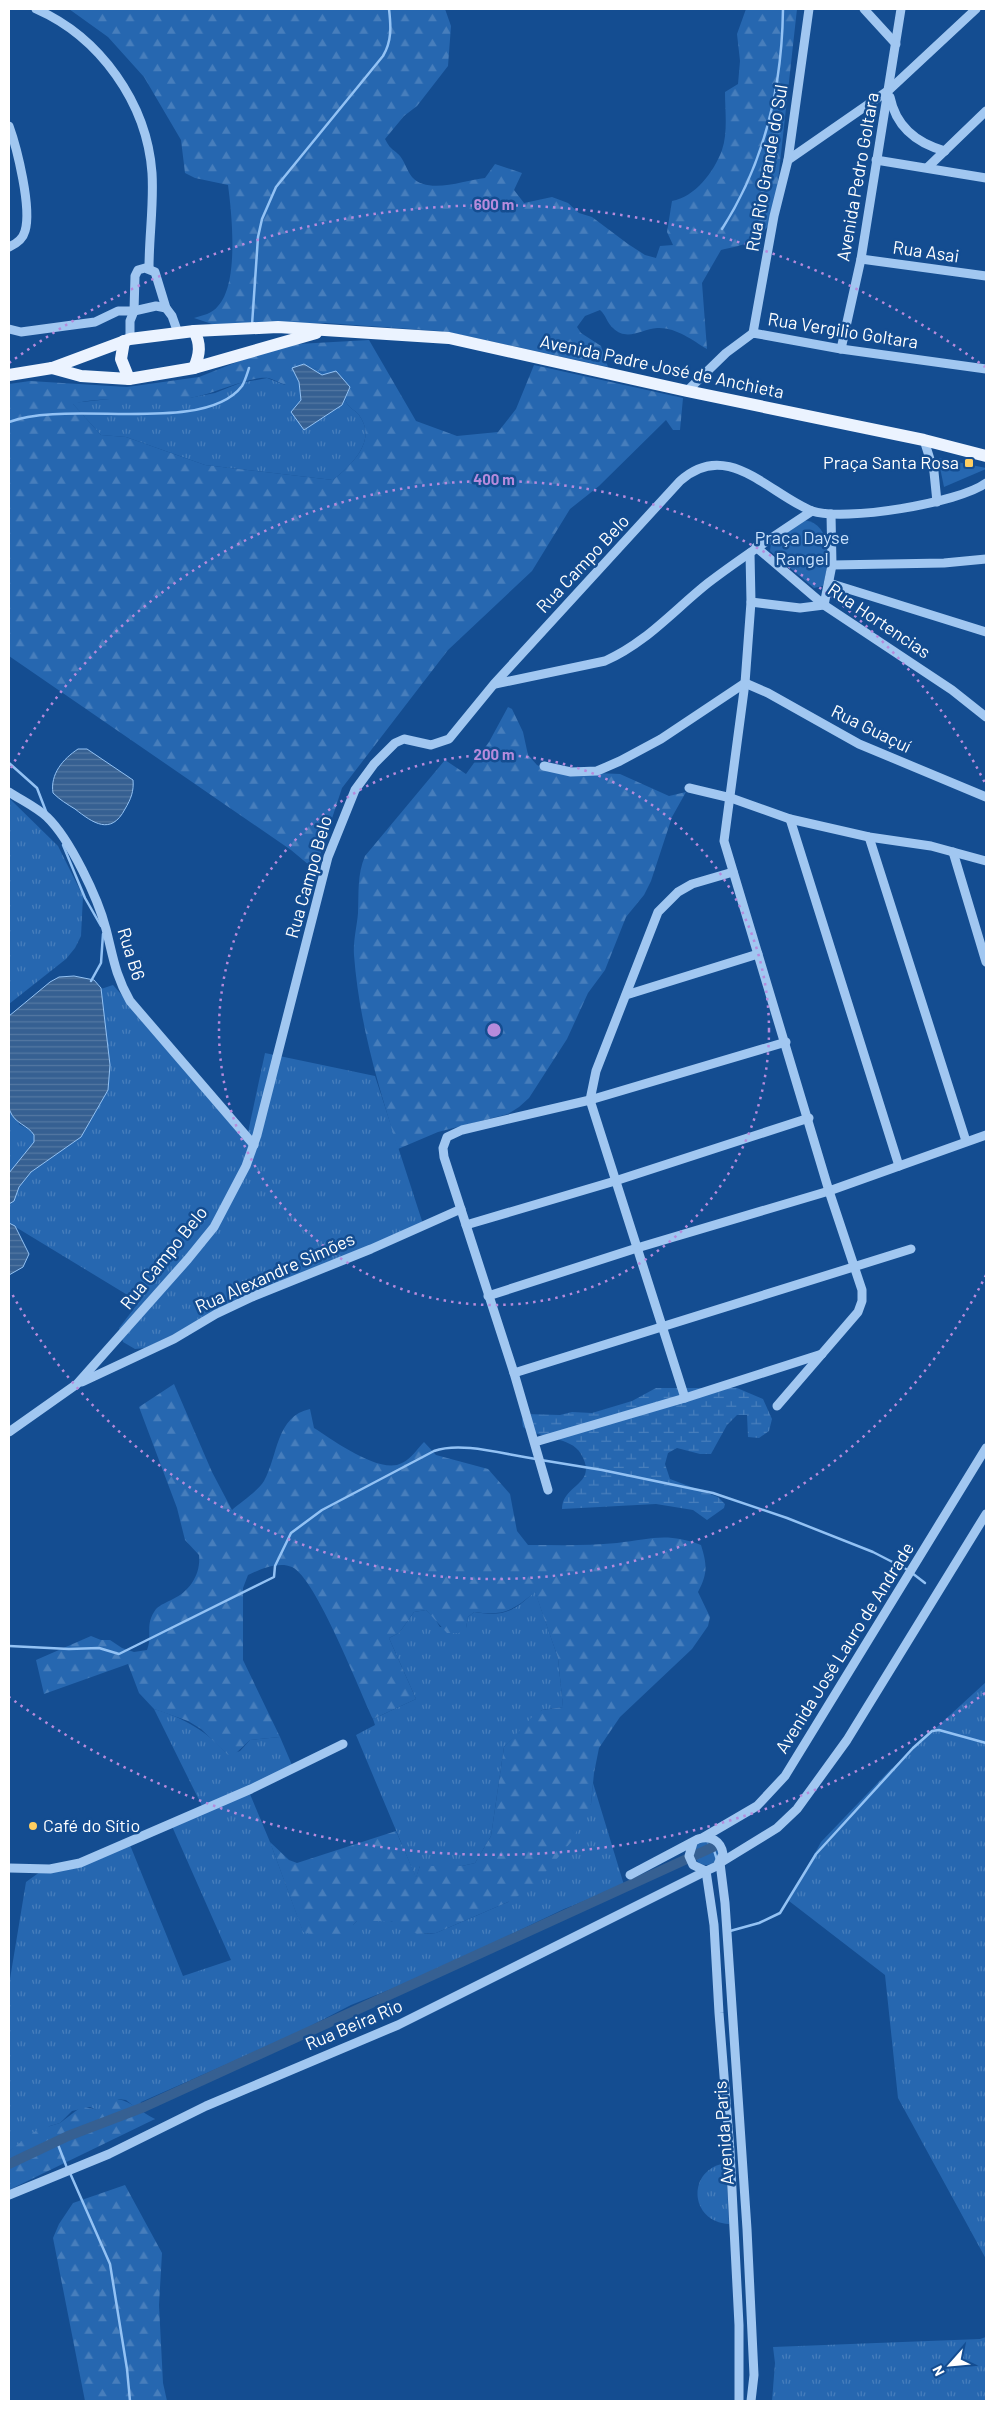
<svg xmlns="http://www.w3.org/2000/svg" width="995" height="2410" font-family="Barlow,sans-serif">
  <defs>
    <pattern id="grass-tufts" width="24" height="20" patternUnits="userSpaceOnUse" patternTransform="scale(1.25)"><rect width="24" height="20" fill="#2667b0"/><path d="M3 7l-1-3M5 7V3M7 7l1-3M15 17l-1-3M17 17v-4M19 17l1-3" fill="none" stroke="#477ebc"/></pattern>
    <pattern id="forest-firs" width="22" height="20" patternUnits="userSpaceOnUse" patternTransform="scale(1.25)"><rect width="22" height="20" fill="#2667b0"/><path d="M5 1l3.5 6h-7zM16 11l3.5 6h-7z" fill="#477ebc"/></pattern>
    <pattern id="wetland-marsh" width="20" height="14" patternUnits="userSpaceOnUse" patternTransform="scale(1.25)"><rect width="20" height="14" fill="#2667b0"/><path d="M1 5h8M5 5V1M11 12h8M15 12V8" fill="none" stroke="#477ebc"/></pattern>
    <pattern id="water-rules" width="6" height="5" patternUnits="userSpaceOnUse" patternTransform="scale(1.25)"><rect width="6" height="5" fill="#366092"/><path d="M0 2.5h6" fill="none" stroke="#5478a2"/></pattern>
  </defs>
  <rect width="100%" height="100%" fill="#144d91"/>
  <g fill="url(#grass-tufts)">
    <path d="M315 368C327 375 338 381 344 394 345 398 345 401 348 405 351 409 356 411 359 415 378 441 351 465 333 480L205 465 126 437 101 435 72 403 119 398H189L215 393 240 383 267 378 285 385 299 372Z"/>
    <polygon points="9,798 58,846 83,896 81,936 75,948 66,959 9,1004"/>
    <polygon points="113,985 247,1137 265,1053 375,1076 423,1224 270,1288 145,1348 135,1349 123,1342 119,1328 139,1302 9,1223 9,1204 14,1201 19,1187 31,1172 81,1137 108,1090 110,1065 101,989"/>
    <polygon points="9,1110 20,1125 31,1130 34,1135 34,1142 9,1173"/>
    <path d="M535 1591 558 1658 563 1707 542 1710 504 1747 491 1836 475 1863 462 1866H420L416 1878 356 1735 375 1725 373 1719 416 1699 389 1638 399 1633 414 1612 426 1610 435 1619 440 1627 466 1628 468 1617 474 1612C503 1617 514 1612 535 1591Z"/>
    <polygon points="986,1682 986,2259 898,2098 885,1975 789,1901 821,1842 888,1772"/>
    <path d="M154 1709C184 1718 207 1731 228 1755L240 1751 250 1740 280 1737 292 1765 247 1787 270 1842 303 1931 353 1925 357 1921C368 1921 380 1919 390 1921 408 1924 414 1937 436 1933L508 1902 591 1804 593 1783 624 1885 564 1909 419 1978 351 2005 293 2035 141 2102 139 2107 143 2110 140 2111 126 2100 118 2099 106 2110 99 2111 90 2107 72 2111 60 2123 50 2126 9 2151V1985L26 1882 44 1869 130 1845 183 1976 231 1960 171 1824 203 1808Z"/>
    <circle cx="706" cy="1853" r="12"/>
    <path d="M726 2163 729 2224C689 2222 686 2169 726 2163Z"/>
    <polygon points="986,2337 986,2401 772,2401 775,2363 773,2347 980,2339"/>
  </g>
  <g fill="url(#forest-firs)" fill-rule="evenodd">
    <path d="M69 9H445L451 26 448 66 417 106 404 116 385 139C391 151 393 148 400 156 405 162 407 171 412 177 428 195 465 180 485 178L495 164 522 173 514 190 524 203 552 197 568 203 579 213 592 217 628 244 645 255 656 258 660 246 673 245 667 232 672 201C695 197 714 172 722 150 728 132 725 111 725 92L738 84 740 61 737 34 746 9H797L774 217C759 242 749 244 721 250L702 283 707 349C692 340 676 327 657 328 642 329 627 342 613 328 607 323 606 315 600 310L585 316 577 327 581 333 601 346 608 367 467 336 439 331 326 323 221 327 194 318C203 315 212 314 218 306 239 284 232 215 228 185L195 178 185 173 181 140 144 77 108 37Z"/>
    <path d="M369 340 416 421 457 436 498 432 516 409 534 365 683 398 680 430H673L666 420 599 486 570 509 532 571 448 650 342 788 315 870 291 850 9 656V384L30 381 127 387 199 377 280 345ZM315 368C327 375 338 381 344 394 345 398 345 401 348 405 351 409 356 411 359 415 378 441 351 465 333 480L205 465 126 437 101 435 73 404C111 394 152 404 190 398 212 395 250 376 268 378 273 379 280 383 286 385L299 372Z"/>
    <path d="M508 707 512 709 523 732 528 755 537 765 549 771 620 774 669 796 686 792 672 817 651 881 644 895 626 917 605 970 588 993 567 1039 529 1098 519 1107 508 1114 438 1132 398 1149C378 1085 359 1022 354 955 353 941 357 926 358 913 359 892 357 875 365 856L445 760 466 774 489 742Z"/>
    <path d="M174 1384 212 1472 232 1510C241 1502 258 1491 264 1481 278 1456 276 1416 310 1409L314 1428C333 1440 380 1475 402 1463 411 1459 417 1449 424 1442L436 1455 488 1469 510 1494 517 1531 528 1545C557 1545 587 1546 617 1543 651 1539 667 1532 701 1545 707 1565 708 1573 698 1592L710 1617 708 1626 692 1649 620 1717 599 1748 594 1773 591 1804 571 1842 533 1887 508 1902 436 1933 417 1934 391 1921H357L353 1925 352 1931C336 1939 319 1937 303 1932L270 1842 289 1860 297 1863 396 1831 416 1877 420 1866H462L475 1863 491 1836 504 1747 533 1716 542 1710 563 1707 558 1658 535 1592C512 1611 504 1616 474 1612L468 1617 466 1628 459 1633H447L426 1610 414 1612 399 1633 389 1638 416 1699 373 1719C360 1692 316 1578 292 1567 279 1561 260 1569 248 1575L243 1588V1660L280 1737 250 1740 234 1755H228L201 1729 188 1721 154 1709 139 1693 128 1664 44 1694 36 1660 91 1636 101 1640H110L122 1648 134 1652 147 1650C153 1635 144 1625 156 1609 160 1605 167 1602 173 1599 190 1591 201 1574 199 1555L185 1540 177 1508 139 1407Z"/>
    <path d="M117 2099C132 2101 142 2113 155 2119L9 2190V2151L37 2130 60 2123 81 2107C101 2109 100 2114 117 2099Z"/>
    <polygon points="125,2185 162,2253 159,2305 163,2383 167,2401 85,2401 53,2238 59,2224 73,2203"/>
  </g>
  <path fill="url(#wetland-marsh)" d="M656 1388H737L763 1399 772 1419 769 1431 759 1438 748 1437 747 1415H737L727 1425 711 1454H700L677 1448 668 1453 665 1464 670 1479 718 1497 725 1504 724 1508 707 1520 693 1510 656 1504 562 1509C562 1484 599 1485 581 1454 571 1436 539 1439 523 1427L522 1420 525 1414 560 1415 572 1412 592 1413 632 1401Z"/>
  <g fill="#2667b0">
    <polygon points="938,458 986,468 986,469 944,487"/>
    <path d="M804 520C834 524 829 564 823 586L814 588 770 551 771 543Z"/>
  </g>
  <g fill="url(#water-rules)" stroke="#93c2f4">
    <polygon points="304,364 322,375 336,371 350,387 342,405 304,430 291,412 301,400 299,382 292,368"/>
    <path d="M78 749H87L133 780C134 791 131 799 125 809 111 836 93 823 75 809 67 804 60 800 53 793 50 774 63 759 78 749Z"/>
    <path d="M74 976 94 980 101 988 110 1065 108 1090 81 1137 31 1172 19 1187 14 1201 9 1204V1173L34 1142V1135C28 1125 15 1124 10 1111 5 1101 9 1033 9 1016L50 982 59 977Z"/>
    <polygon points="9,1223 15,1226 29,1254 23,1267 9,1275"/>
  </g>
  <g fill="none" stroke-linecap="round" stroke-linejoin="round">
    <g stroke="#93c2f4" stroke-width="2.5">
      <path d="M722 229C765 162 782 88 783 9"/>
      <path d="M252 325 258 237 262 219 276 187 383 56C392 41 391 26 389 9"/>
      <path d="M9 422C67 399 204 436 242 386 245 381 247 374 249 368"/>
      <polyline points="9,763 37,788 47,814"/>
      <polyline points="63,845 85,898 101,926"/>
      <polyline points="91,981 101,963 103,934"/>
      <polyline points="541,1460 602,1470 713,1493 787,1518 873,1552 908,1570"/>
      <polyline points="912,1573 925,1583"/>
      <path d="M9 1646 69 1649 99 1648 119 1654 274 1577 275 1566 291 1533 322 1510 434 1451C462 1441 506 1455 536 1459"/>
      <polyline points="713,1847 717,1860"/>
      <polyline points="730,1931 759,1923 780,1913 816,1854 913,1748 932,1731 939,1730 986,1743"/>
      <polyline points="57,2142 67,2168"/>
      <polyline points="70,2173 110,2264 127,2369 130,2401"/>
    </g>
    <polyline stroke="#366092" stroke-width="10" points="9,2164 68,2136 144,2107 713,1847"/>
    <g stroke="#a1c7f1" stroke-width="9">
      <path d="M36 9C100 37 147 103 152 173 154 204 149 236 149 268"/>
      <polyline points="864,9 896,44"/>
      <path d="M890 97C896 127 916 143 945 151"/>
      <path d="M9 126C17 148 32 208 25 231 23 239 16 244 9 247"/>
      <polyline points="788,160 889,90 976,9"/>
      <polyline points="876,160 986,178"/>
      <polyline points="928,167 986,111"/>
      <polyline points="861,259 986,276"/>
      <polyline points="9,329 21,332 95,322 118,311 134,311 156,306 166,308"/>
      <polyline points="753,333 774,216 788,160 809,9"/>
      <polyline points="130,339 130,321 134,311 135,276 138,270 145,268 155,272 166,308 172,316 178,333"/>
      <polyline points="841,349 861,259 901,9"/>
      <polyline points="687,391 726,353 753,333 841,349 986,369"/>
      <polyline points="924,440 934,472 937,502"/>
      <polyline points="756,547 824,605 952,690 986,717"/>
      <polyline points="750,553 751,602 745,683 724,841 829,1191 862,1290 862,1301 858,1312 777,1406"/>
      <polyline points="832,565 944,563 986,559"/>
      <polyline points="829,583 986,632"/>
      <polyline points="751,602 800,608 824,605 832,565 831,514"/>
      <path d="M495 684 605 661C646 643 674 610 708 583 742 557 777 534 812 511"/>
      <polyline points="544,766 571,772 597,771 620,761 661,739 745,683 768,693 859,744 986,797"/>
      <polyline points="689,788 731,798 790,819 869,837 931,846 986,861"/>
      <path d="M9 792C21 800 36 807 47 817 70 839 98 898 106 929 113 956 115 975 130 1001L254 1145"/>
      <polyline points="790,819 899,1166"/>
      <polyline points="869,837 966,1141"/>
      <polyline points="953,852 986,962"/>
      <polyline points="626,995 758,954"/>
      <polyline points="466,1225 615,1181 809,1118"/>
      <polyline points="488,1296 637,1248 829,1191 986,1135"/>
      <polyline points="514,1373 911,1249"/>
      <polyline points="82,1382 174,1339 216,1314 252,1297 371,1249 461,1209"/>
      <polyline points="685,1398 590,1100 596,1071 658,912 678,892 692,884 733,872"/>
      <path d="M9 1432 77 1384 188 1259 214 1227 246 1166 257 1135 328 857 355 790 374 764 395 743 404 739 431 745 449 739 494 684 680 481C727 438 769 494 812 511 844 522 959 503 986 483"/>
      <polyline points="535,1442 685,1398 822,1354"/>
      <polyline points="548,1490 514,1373 444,1157 443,1148 447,1137 462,1130 590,1100 786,1042"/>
      <polyline points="704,1837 757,1806 785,1776 986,1448"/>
      <polyline points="720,1863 725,1903 747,2229 754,2375 751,2401"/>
      <polyline points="720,1863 777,1828 797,1809 847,1740 986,1514"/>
      <polyline points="9,1868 50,1869 80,1863 251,1789 343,1744"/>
      <polyline points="706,1871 714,1925 719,2013 730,2151 739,2325 739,2401"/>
      <path d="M630 1875 698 1839C711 1835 721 1841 723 1854L717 1866 706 1871 693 1865 689 1856 693 1843"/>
      <polyline points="9,2195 109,2154 206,2106 398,2025 706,1871"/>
    </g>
    <g stroke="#ebf3ff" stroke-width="12">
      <polyline points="124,341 121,359 129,379"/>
      <polyline points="52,368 81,376 129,379 194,368 316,333"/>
      <path d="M194 368C200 354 201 344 194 331"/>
      <polyline points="9,375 52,368 130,339 194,331 278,327 449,338 687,391 924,440 986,456"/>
    </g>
  </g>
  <g fill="none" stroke="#b68bdc" stroke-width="2.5" stroke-dasharray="2.5 5">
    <circle cx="494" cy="1030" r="275"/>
    <path d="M986 1275A550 550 0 0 1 11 1292M11 768A550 550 0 0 1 986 785"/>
    <path d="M985 1693A825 825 0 0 1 9 1697M9 363A825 825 0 0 1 985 367"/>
  </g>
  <g fill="#ffce61" stroke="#144d91" stroke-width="2">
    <rect x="964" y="458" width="10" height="10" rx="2.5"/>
    <circle cx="33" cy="1826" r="5"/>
  </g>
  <g text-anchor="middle" stroke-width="5" stroke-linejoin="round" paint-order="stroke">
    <g font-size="18" fill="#fff" stroke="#144d91">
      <text transform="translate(767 168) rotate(-80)" y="6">Rua Rio Grande do Sul</text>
      <text transform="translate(858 177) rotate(-80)" y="6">Avenida Pedro Goltara</text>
      <text transform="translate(926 252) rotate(8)" y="6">Rua Asai</text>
      <text transform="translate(843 331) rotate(9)" y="6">Rua Vergilio Goltara</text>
      <text transform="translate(662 367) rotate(12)" y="6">Avenida Padre José de Anchieta</text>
      <text transform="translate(583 564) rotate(-47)" y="6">Rua Campo Belo</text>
      <text transform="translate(879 621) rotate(34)" y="6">Rua Hortencias</text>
      <text transform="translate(871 729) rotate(26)" y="6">Rua Guaçuí</text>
      <text transform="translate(309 877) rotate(-74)" y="6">Rua Campo Belo</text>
      <text transform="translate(131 954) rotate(73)" y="6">Rua B6</text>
      <text transform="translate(164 1258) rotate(-51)" y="6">Rua Campo Belo</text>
      <text transform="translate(275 1273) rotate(-24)" y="6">Rua Alexandre Simões</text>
      <text transform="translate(845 1648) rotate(-58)" y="6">Avenida José Lauro de Andrade</text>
      <text transform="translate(354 2025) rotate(-23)" y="6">Rua Beira Rio</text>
      <text transform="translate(724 2133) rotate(-94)" y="6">Avenida Paris</text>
    </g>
    <g font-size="18" fill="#fff" stroke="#144d91" text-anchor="end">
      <text x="959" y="469">Praça Santa Rosa</text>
      <text x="43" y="1832" text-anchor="start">Café do Sítio</text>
    </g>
    <g font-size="18" fill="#c8e1fc" stroke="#144d91">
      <text x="802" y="544">Praça Dayse<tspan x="802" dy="21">Rangel</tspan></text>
    </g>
  </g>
  <circle cx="494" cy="1030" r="8" fill="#b68bdc" stroke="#144d91" stroke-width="2.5"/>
  <g font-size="15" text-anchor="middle" font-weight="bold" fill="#b68bdc" stroke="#144d91" stroke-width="5" stroke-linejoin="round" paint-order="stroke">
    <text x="494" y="210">600 m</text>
    <text x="494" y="485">400 m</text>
    <text x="494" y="760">200 m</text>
  </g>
  <rect width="995" height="2410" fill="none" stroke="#ffffff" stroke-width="20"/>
  <g transform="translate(950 2365) rotate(243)" stroke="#144d91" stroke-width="4" paint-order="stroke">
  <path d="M0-4L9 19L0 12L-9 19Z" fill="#ffffff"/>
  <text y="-8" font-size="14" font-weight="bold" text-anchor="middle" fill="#ffffff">N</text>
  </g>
</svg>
